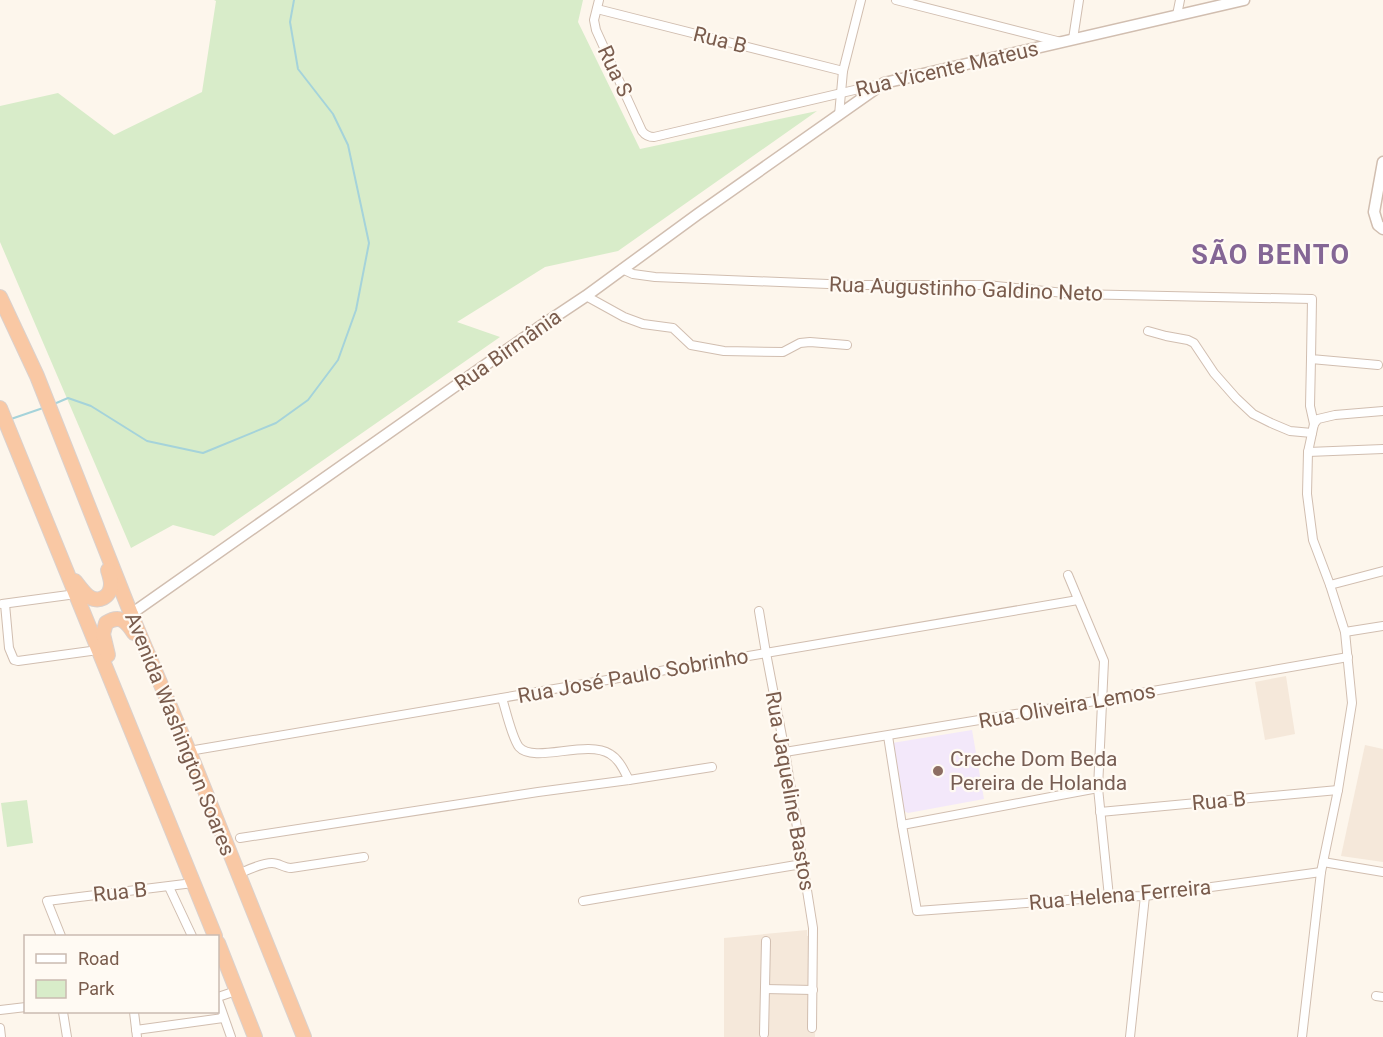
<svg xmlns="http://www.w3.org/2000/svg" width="1383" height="1037" font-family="Roboto,sans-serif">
  <rect width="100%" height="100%" fill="#fdf6ec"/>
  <g fill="#f5e8da">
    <polygon points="1286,676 1295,734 1265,740 1255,682"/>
    <polygon points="1365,745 1383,749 1383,862 1341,856"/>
    <polygon points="807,930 807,936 817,936 815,1037 724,1037 724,938"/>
  </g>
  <polygon fill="#f3e8fa" points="972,730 984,799 908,813 902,810 892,743"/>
  <g fill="#d8ecc9">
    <polygon points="214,0 583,0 578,22 640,149 817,111 618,251 545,267 457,322 500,337 214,536 173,525 131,548 0,242 0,106 58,93 114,135 202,92 216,1"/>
    <polygon points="27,800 33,843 7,847 1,803"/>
  </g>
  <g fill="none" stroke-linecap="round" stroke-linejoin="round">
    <g stroke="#a5d3da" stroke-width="2">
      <polyline points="54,404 68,398 91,406 147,441 203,453 276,423 308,400 338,360 356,310 369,243 348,145 333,114 298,69 290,22 294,0"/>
      <polyline points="11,419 43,408"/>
    </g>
    <defs>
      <g id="minor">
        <path d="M599 0 594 20 596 30 642 131C645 135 648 137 654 137L880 84"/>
        <polyline points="896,0 1061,42"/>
        <polyline points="597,9 843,71"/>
        <polyline points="1177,15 1180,0"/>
        <polyline points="1073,39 1079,0"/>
        <polyline points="839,115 843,71 861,0"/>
        <polyline points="622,269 633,274 655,277 852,285 987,285 1074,294 1312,299 1311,359 1378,365"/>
        <polyline points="586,296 624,317 643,324 673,328 691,345 724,351 783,352 800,343 810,342 847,345"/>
        <polyline points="1148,331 1166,336 1188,340 1194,343 1214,373 1236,398 1253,414 1271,423 1290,431 1312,433"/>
        <polyline points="1311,359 1310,406 1314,424"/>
        <polyline points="1308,452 1383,449"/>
        <polyline points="1068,575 1104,661 1098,788 1109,897"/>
        <polyline points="1330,585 1383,571"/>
        <polyline points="2,604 76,594"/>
        <polyline points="5,604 9,648 14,660 18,661 98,650"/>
        <polyline points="759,611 766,653 785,752 813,928 812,1028"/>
        <polyline points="1345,632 1383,626"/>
        <path d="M502 698C506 711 512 738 519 747 534 764 587 739 610 754 620 760 624 771 629 780"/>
        <polyline points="888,736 902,825 917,911 1109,897 1145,896 1321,872"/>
        <polyline points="189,751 1078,600"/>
        <polyline points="785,752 1101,700 1348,657"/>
        <polyline points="1100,812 1338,790"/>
        <polyline points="902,825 1098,788"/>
        <polyline points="240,838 538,792 629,780 712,767"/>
        <polyline points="1323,862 1383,872"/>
        <path d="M238 874C248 870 261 863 272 863 279 863 284 868 291 868L364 857"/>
        <polyline points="169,887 192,936"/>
        <polyline points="583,901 802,864"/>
        <polyline points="61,936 47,901 193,883"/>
        <polyline points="765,989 813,990"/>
        <polyline points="1376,996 1383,997"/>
        <polyline points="218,997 236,991"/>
        <polyline points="218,1000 231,1037"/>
        <polyline points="0,1010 26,1007"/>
        <polyline points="63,1012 67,1037"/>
        <polyline points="134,1012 137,1037"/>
        <polyline points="0,1028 1,1037"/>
        <polyline points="136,1030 223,1018"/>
        <polyline points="764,1034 766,941"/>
        <polyline points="1130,1037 1145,896"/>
        <polyline points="1302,1037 1321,872 1338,790 1352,703 1345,632 1330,585 1313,540 1307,494 1308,452 1314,424 1318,419 1335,415 1383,411"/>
      </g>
      <g id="tertiary">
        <polyline points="1383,162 1374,212 1378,225 1383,229"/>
        <polyline points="131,614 538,328 586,296 698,214 884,83 1244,0"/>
      </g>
      <g id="trunk">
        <polyline points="0,297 37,376 131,614 189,751 304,1037"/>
        <polyline points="0,408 215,936"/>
        <path d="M75 581C79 586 83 592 88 596 98 604 111 597 111 584 111 579 109 574 108 570"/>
        <path d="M108 655 103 634 106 623C120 614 126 621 134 633"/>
        <polyline points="218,943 255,1037"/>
      </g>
    </defs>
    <use href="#minor" stroke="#d1beb0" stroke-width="10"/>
    <use href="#tertiary" stroke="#d1beb0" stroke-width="13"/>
    <use href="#trunk" stroke="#dad1cd" stroke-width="16"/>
    <use href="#minor" stroke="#fff" stroke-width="8"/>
    <use href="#tertiary" stroke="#fff" stroke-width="10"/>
    <use href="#trunk" stroke="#f9c8a4" stroke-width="14"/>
  </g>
  <circle fill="#8d6e63" stroke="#fffaf3" stroke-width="2" cx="938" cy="771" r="6"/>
  <g text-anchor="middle" stroke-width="4.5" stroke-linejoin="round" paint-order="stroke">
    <g font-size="21" fill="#7a5c4d" stroke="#fffaf3">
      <text transform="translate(720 40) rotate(14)" y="7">Rua B</text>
      <text transform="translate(947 69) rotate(-13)" y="7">Rua Vicente Mateus</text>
      <text transform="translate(615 71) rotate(65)" y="7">Rua S</text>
      <text transform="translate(966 289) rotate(2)" y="7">Rua Augustinho Galdino Neto</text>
      <text transform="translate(508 350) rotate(-35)" y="7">Rua Birmânia</text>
      <text transform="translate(633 676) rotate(-10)" y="7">Rua José Paulo Sobrinho</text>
      <text transform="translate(1067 706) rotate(-10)" y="7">Rua Oliveira Lemos</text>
      <text transform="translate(180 734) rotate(68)" y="7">Avenida Washington Soares</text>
      <text transform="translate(790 791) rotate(80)" y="7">Rua Jaqueline Bastos</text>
      <text transform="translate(1219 801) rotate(-5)" y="7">Rua B</text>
      <text transform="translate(120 892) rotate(-6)" y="7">Rua B</text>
      <text transform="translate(1120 895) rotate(-5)" y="7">Rua Helena Ferreira</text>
    </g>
    <g font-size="21" fill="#785e54" stroke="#fffaf3" text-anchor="start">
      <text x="950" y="766">Creche Dom Beda<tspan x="950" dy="24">Pereira de Holanda</tspan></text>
    </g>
    <g font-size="27" font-weight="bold" letter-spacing="1.5" fill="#846695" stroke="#fffaf3">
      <text x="1271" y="264">SÃO BENTO</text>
    </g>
  </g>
  <rect x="24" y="935" width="195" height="78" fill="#fffaf3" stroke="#cabbb1" stroke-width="1.5"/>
  <rect x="36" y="954" width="30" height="9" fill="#ffffff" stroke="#cabbb1" stroke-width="1.5"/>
  <text x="78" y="965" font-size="18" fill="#7a5c4d">Road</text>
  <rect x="36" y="980" width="30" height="18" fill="#d8ecc9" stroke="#cabbb1" stroke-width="1.5"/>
  <text x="78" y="995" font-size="18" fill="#7a5c4d">Park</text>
</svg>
